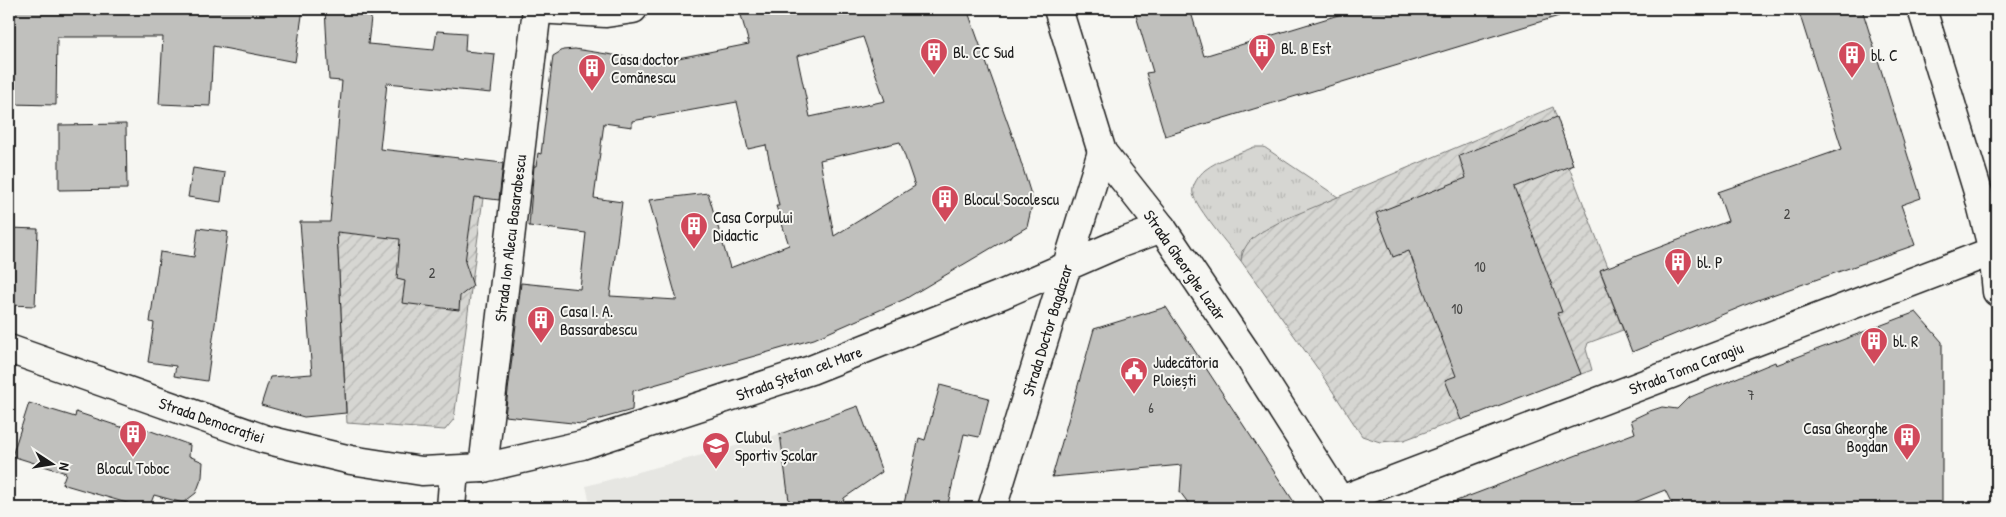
<svg xmlns="http://www.w3.org/2000/svg" width="2006" height="517" font-family="'Patrick Hand',sans-serif">
  <defs>
    <pattern id="grass-tufts" width="24" height="20" patternUnits="userSpaceOnUse" patternTransform="scale(1.25)"><rect width="24" height="20" fill="#d6d6d2"/><path d="M3 7l-1-3M5 7V3M7 7l1-3M15 17l-1-3M17 17v-4M19 17l1-3" fill="none" stroke="#b7b7b4"/></pattern>
    <pattern id="garden-furrows" width="10" height="10" patternUnits="userSpaceOnUse" patternTransform="scale(1.25)"><rect width="10" height="10" fill="#d6d6d2"/><path d="M-1 1l2-2M0 10L10 0M9 11l2-2" fill="none" stroke="#b7b7b4"/></pattern>
  </defs>
  <rect width="100%" height="100%" fill="#f6f6f2"/>
  <filter id="ink" filterUnits="userSpaceOnUse"><feTurbulence type="fractalNoise" baseFrequency=".02" numOctaves="2"/><feDisplacementMap in="SourceGraphic" scale="10" xChannelSelector="R" yChannelSelector="G"/><feConvolveMatrix kernelMatrix="1 2 1 2 8 2 1 2 1" color-interpolation-filters="sRGB"/></filter>
  <g filter="url(#ink)">
    <polygon fill="#e6e6e2" points="780,434 790,508 591,508 586,486"/>
    <path fill="url(#grass-tufts)" stroke="#797977" d="M1254 147H1264L1338 197 1267 229 1242 251 1241 261C1230 247 1197 209 1193 194 1191 186 1199 175 1205 170 1219 159 1238 154 1254 147Z"/>
    <g fill="url(#garden-furrows)" stroke="#797977">
      <path d="M1553 107 1573 165 1569 167 1608 267 1600 271 1623 330 1588 343 1586 349 1592 370 1404 440 1380 442 1362 436 1318 369 1241 261C1244 237 1264 231 1283 220Z"/>
      <polygon points="334,179 483,198 454,419 445,430 347,423"/>
    </g>
    <g fill="#c0c0bd" stroke="#1c1c1c" fill-rule="evenodd">
      <polygon points="12,9 303,9 295,62 213,46 210,106 159,104 163,37 57,37 56,105 9,104"/>
      <polygon points="325,9 372,9 368,44 434,50 437,31 466,33 465,51 495,54 491,93 387,83 380,149 503,163 499,200 474,197 465,262 473,286 460,296 459,310 402,303 405,281 397,279 400,239 337,232 346,413 304,417 261,405 270,377 312,374 300,222 330,222 342,81 329,80"/>
      <path d="M762 9H967L1015 143 1033 201 1027 227 905 299 814 339 633 391 632 410 582 424 505 416 521 283 580 289 586 233 529 226 534 166H536L538 153 541 154 553 56 563 50 575 49 658 62 749 44 741 15ZM863 37 885 101 810 117 797 56ZM737 102 748 149 766 145 779 206H776L789 245 730 268 708 193 649 200 677 300 610 296 622 202 594 198 604 123 632 127V121ZM900 142 915 186 834 236 820 160Z"/>
      <polygon points="1134,9 1190,9 1204,56 1358,9 1558,9 1559,16 1165,136 1146,73 1153,72"/>
      <polygon points="1798,9 1862,9 1921,198 1901,205 1915,245 1755,301 1632,352 1600,270 1728,221 1718,192 1842,149"/>
      <polygon points="1557,117 1573,165 1515,187 1562,312 1557,313 1581,374 1461,420 1445,380 1456,376 1409,251 1393,257 1376,213 1466,178 1459,156"/>
      <polygon points="126,124 127,189 59,190 59,125"/>
      <polygon points="193,168 225,173 221,202 188,197"/>
      <polygon points="9,228 38,229 35,306 9,305"/>
      <polygon points="198,228 228,232 207,381 174,376 176,366 148,362 154,323 150,322 160,252 194,257"/>
      <polygon points="1166,307 1217,385 1298,508 1192,508 1180,492 1182,465 1052,477 1094,329"/>
      <polygon points="1916,312 1942,342 1942,508 1674,508 1665,490 1620,508 1444,508 1443,506 1635,433 1631,420 1650,411 1662,407 1677,409 1688,398 1775,362 1776,365"/>
      <polygon points="940,385 989,398 979,437 964,434 947,508 903,508 919,438 925,440"/>
      <polygon points="29,403 75,417 76,412 124,428 126,422 190,445 189,456 203,462 202,477 196,493 183,503 154,495 149,508 144,508 62,484 66,473 12,456"/>
      <polygon points="858,406 882,472 844,498 842,508 790,508 780,434"/>
    </g>
    <g fill="none" stroke-linecap="round" stroke-linejoin="round">
      <defs>
        <g id="street">
          <polyline points="536,9 606,13 633,9"/>
          <polyline points="1922,9 1978,192 1993,251"/>
          <polyline points="483,468 537,9"/>
          <polyline points="1341,500 1993,251 1997,292"/>
        </g>
        <g id="secondary">
          <polyline points="1058,9 1102,152 1162,228 1245,351 1345,508"/>
          <polyline points="9,349 264,439 351,460 422,471 483,468 582,445 811,370 1003,294 1118,244 1162,228"/>
          <polyline points="451,508 454,470"/>
          <polyline points="992,508 1102,152"/>
        </g>
      </defs>
      <use href="#street" stroke="#1c1c1c" stroke-width="31"/>
      <use href="#secondary" stroke="#1c1c1c" stroke-width="31"/>
      <use href="#street" stroke="#f6f6f2" stroke-width="28"/>
      <use href="#secondary" stroke="#f6f6f2" stroke-width="28"/>
    </g>
  </g>
  <defs>
    <symbol id="building-pin" viewBox="-11 -11 22 30"><path d="M0 17L-7.5 6A9.5 9.5 0 1 1 7.5 6Z" fill="#d1495b" stroke="#f6f6f2"/><path d="M-4-6H4V6H1V3H-1V6H-4ZM-2.5-4.3h1.7v1.8h-1.7ZM.8-4.3h1.7v1.8H.8ZM-2.5-1h1.7V.8h-1.7ZM.8-1h1.7V.8H.8Z" fill="#fff"/></symbol>
    <symbol id="civic-pin" viewBox="-11 -11 22 30"><path d="M0 17L-7.5 6A9.5 9.5 0 1 1 7.5 6Z" fill="#d1495b" stroke="#f6f6f2"/><path d="M-.6-6.5H3V-4.5H.6V-3L4-1V1h2V6H-6V1h2V-1L-.6-3ZM-1.2 2.5V6h2.4V2.5Z" fill="#fff"/></symbol>
    <symbol id="school-pin" viewBox="-11 -11 22 30"><path d="M0 17L-7.5 6A9.5 9.5 0 1 1 7.5 6Z" fill="#d1495b" stroke="#f6f6f2"/><path d="M0-5L7-2L0 1L-7-2ZM-4 1L0 2.5L4 1V4Q0 6-4 4Z" fill="#fff"/></symbol>
  </defs>
  <g fill-rule="evenodd">
    <use href="#building-pin" x="1246" y="32" width="32" height="43"/>
    <use href="#building-pin" x="918" y="36" width="32" height="43"/>
    <use href="#building-pin" x="1836" y="39" width="32" height="43"/>
    <use href="#building-pin" x="576" y="52" width="32" height="43"/>
    <use href="#building-pin" x="929" y="183" width="32" height="43"/>
    <use href="#building-pin" x="678" y="210" width="32" height="43"/>
    <use href="#building-pin" x="1662" y="246" width="32" height="43"/>
    <use href="#building-pin" x="525" y="304" width="32" height="43"/>
    <use href="#building-pin" x="1858" y="325" width="32" height="43"/>
    <use href="#civic-pin" x="1118" y="355" width="32" height="43"/>
    <use href="#building-pin" x="117" y="418" width="32" height="43"/>
    <use href="#building-pin" x="1891" y="421" width="32" height="43"/>
    <use href="#school-pin" x="700" y="430" width="32" height="43"/>
  </g>
  <g text-anchor="middle" stroke-width="4" stroke-linejoin="round" paint-order="stroke">
    <g font-size="14" fill="#454544">
      <text x="1787" y="219">2</text>
      <text x="1480" y="272">10</text>
      <text x="432" y="278">2</text>
      <text x="1457" y="314">10</text>
      <text x="1751" y="400">7</text>
      <text x="1151" y="413">6</text>
    </g>
    <g font-size="16" fill="#1c1c1c" stroke="#f6f6f2" text-anchor="start">
      <text x="1281" y="54">Bl. B Est</text>
      <text x="953" y="58">Bl. CC Sud</text>
      <text x="1871" y="61">bl. C</text>
      <text x="611" y="65">Casa doctor<tspan x="611" dy="18">Comănescu</tspan></text>
      <text x="964" y="205">Blocul Socolescu</text>
      <text x="713" y="223">Casa Corpului<tspan x="713" dy="18">Didactic</tspan></text>
      <text x="1697" y="268">bl. P</text>
      <text x="560" y="317">Casa I. A.<tspan x="560" dy="18">Bassarabescu</tspan></text>
      <text x="1893" y="347">bl. R</text>
      <text x="1153" y="368">Judecătoria<tspan x="1153" dy="18">Ploiești</tspan></text>
      <text x="1888" y="434" text-anchor="end">Casa Gheorghe<tspan x="1888" dy="18">Bogdan</tspan></text>
      <text x="735" y="443">Clubul<tspan x="735" dy="18">Sportiv Școlar</tspan></text>
      <text x="133" y="474" text-anchor="middle">Blocul Toboc</text>
    </g>
    <g font-size="16" fill="#1c1c1c" stroke="#f6f6f2">
      <text transform="translate(510 238) rotate(-83)" y="6">Strada Ion Alecu Basarabescu</text>
      <text transform="translate(1185 265) rotate(55)" y="6">Strada Gheorghe Lazăr</text>
      <text transform="translate(1047 330) rotate(-73)" y="6">Strada Doctor Bagdazar</text>
      <text transform="translate(1686 368) rotate(-21)" y="6">Strada Toma Caragiu</text>
      <text transform="translate(799 373) rotate(-20)" y="6">Strada Ștefan cel Mare</text>
      <text transform="translate(212 420) rotate(19)" y="6">Strada Democrației</text>
    </g>
  </g>
  <rect width="2006" height="517" fill="none" stroke="#f6f6f2" stroke-width="30"/>
  <rect x="15" y="15" width="1976" height="487" fill="none" stroke="#1c1c1c" stroke-width="2" filter="url(#ink)"/>
  <g transform="translate(52 464) rotate(102)" stroke="#f6f6f2" stroke-width="4" paint-order="stroke">
  <path d="M0-4L9 19L0 12L-9 19Z" fill="#1c1c1c"/>
  <text y="-8" font-size="14" font-weight="bold" text-anchor="middle" fill="#1c1c1c">N</text>
  </g>
</svg>
